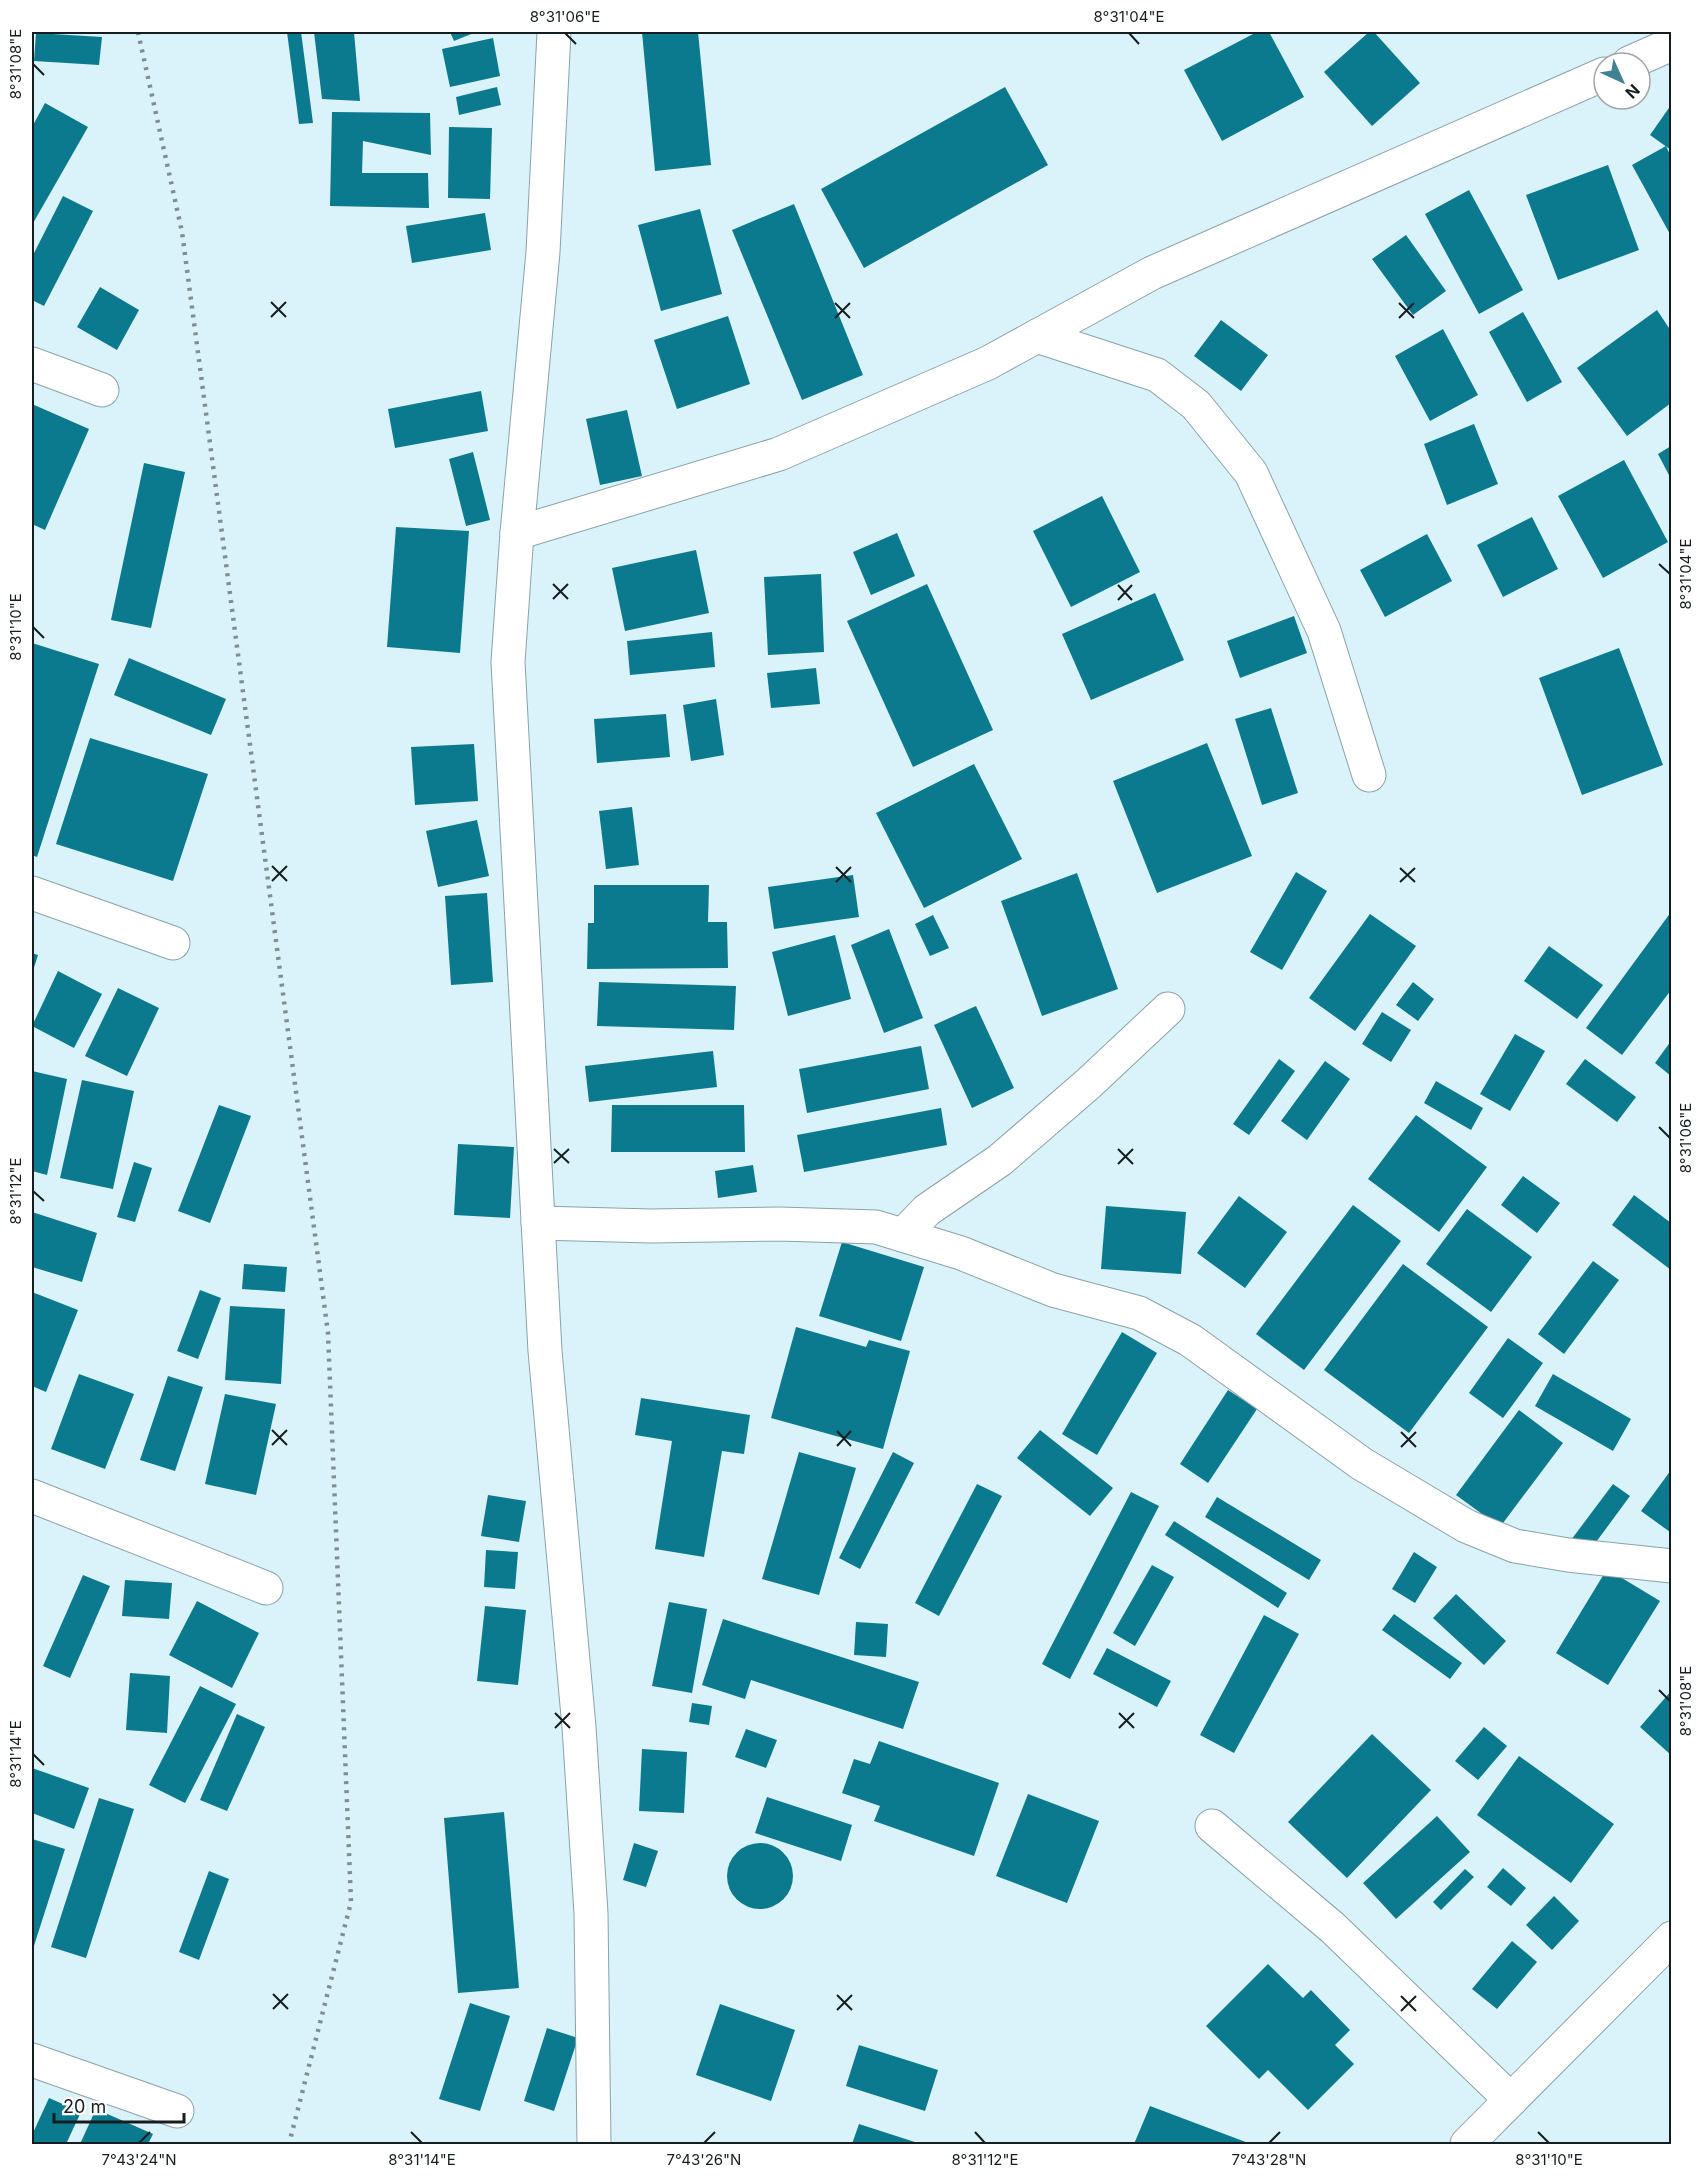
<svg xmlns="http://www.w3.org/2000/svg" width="1703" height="2176" font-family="Inter,sans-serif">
  <rect width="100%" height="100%" fill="#daf2f9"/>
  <g fill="#0b798e">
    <polygon points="287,32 301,32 313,123 299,124"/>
    <polygon points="314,32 354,32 360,101 322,99"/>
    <polygon points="450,32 476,32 454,41"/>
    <polygon points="642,32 698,32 711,165 655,171"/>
    <polygon points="1257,32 1269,32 1304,97 1222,141 1184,70"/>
    <polygon points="1369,32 1374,32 1420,83 1372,126 1324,72"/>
    <polygon points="36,33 102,37 99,65 34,61"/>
    <polygon points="493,38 500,76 450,87 442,49"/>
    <polygon points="497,87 501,105 459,115 456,97"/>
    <polygon points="1005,87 1048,165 864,268 821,189"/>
    <polygon points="45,103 88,127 32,225 32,127"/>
    <polygon points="1671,105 1671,150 1650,135"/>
    <polygon points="332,112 430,113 431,155 363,141 362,173 428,173 429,208 330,206"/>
    <polygon points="449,127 492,128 490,199 448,198"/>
    <polygon points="1666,146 1671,157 1671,236 1632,165"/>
    <polygon points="1608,165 1639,250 1558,280 1526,195"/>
    <polygon points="1469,190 1523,290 1479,314 1425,214"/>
    <polygon points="63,196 93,211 44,306 32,300 32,257"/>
    <polygon points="794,204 863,375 802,400 732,230"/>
    <polygon points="700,209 722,294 661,311 638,225"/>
    <polygon points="485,213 491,250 412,263 406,226"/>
    <polygon points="1406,235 1446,291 1413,315 1372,259"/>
    <polygon points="100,287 139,310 117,350 77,327"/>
    <polygon points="1657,310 1671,331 1671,403 1627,436 1577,368"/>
    <polygon points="1523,312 1562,382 1527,402 1489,332"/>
    <polygon points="728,316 750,384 677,409 654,340"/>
    <polygon points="1221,320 1268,355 1241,391 1194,356"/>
    <polygon points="1443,329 1478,395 1430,421 1395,356"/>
    <polygon points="481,391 488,431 395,448 388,409"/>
    <polygon points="32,404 89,429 45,530 32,524"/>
    <polygon points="627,410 642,476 600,485 586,419"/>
    <polygon points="1474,424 1498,484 1447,505 1424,444"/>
    <polygon points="1671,446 1671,479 1658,454"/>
    <polygon points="473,452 490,520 466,526 449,459"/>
    <polygon points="1624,460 1668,542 1603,578 1558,496"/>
    <polygon points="144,463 185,472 151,628 111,620"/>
    <polygon points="1102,496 1140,572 1071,607 1033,531"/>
    <polygon points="1532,517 1558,569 1503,597 1477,545"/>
    <polygon points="396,527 469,531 460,653 387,647"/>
    <polygon points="897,533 915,576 871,595 853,552"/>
    <polygon points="1427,534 1452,581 1385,617 1360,570"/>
    <polygon points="696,550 709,613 625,631 612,568"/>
    <polygon points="821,574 824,652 768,655 764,577"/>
    <polygon points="927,584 993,730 913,767 847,621"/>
    <polygon points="1155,593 1184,660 1091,700 1062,634"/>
    <polygon points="1294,616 1307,653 1240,678 1227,641"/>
    <polygon points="712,632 715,667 630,675 627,641"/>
    <polygon points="32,643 99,664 37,857 32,855"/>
    <polygon points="1619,648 1663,765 1582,795 1539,678"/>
    <polygon points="129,658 226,699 211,735 114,695"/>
    <polygon points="816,668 820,704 771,708 767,673"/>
    <polygon points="716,699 724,755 691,761 683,705"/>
    <polygon points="1271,708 1298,793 1262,805 1235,719"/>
    <polygon points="666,714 670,757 597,763 594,719"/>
    <polygon points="90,738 208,774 173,881 56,844"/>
    <polygon points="1207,743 1252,856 1157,893 1113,781"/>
    <polygon points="474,744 478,801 415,805 411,747"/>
    <polygon points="974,764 1022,859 924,908 876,813"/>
    <polygon points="632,807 639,865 606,869 599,811"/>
    <polygon points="477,820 489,876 438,887 426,831"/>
    <polygon points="1296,872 1327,891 1282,970 1250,952"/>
    <polygon points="1077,873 1118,989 1042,1016 1001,901"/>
    <polygon points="853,875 859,917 774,929 768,887"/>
    <polygon points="594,885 709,885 708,922 727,922 728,968 587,969 588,923 594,923"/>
    <polygon points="487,893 493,982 451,985 445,896"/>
    <polygon points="1671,912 1671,990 1622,1055 1586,1028"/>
    <polygon points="1370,914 1416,946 1355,1031 1309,998"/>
    <polygon points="933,915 949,948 930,956 915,924"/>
    <polygon points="889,929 923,1018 884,1033 851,945"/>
    <polygon points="835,935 851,999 788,1016 772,952"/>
    <polygon points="1549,946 1603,985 1577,1019 1524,981"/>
    <polygon points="32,953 38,955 32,974"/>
    <polygon points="58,971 102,994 74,1048 32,1026"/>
    <polygon points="599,982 736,986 734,1030 597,1026"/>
    <polygon points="1413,982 1434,999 1418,1021 1396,1005"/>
    <polygon points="118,988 159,1008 127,1076 85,1056"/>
    <polygon points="976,1006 1014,1088 972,1108 934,1025"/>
    <polygon points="1382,1012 1411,1030 1391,1062 1362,1044"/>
    <polygon points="1515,1034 1545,1051 1510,1111 1480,1094"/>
    <polygon points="1671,1041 1671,1076 1655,1063"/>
    <polygon points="921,1046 929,1089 807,1113 799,1069"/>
    <polygon points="713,1051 717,1087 589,1102 585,1066"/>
    <polygon points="1279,1059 1295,1071 1249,1135 1233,1124"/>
    <polygon points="1585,1059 1636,1097 1617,1122 1566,1084"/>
    <polygon points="1325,1061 1350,1079 1307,1140 1281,1121"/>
    <polygon points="32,1071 67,1079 47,1175 32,1171"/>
    <polygon points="82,1080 134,1091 113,1189 60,1178"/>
    <polygon points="1436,1081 1483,1108 1471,1130 1424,1103"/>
    <polygon points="219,1105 251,1116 210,1223 178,1211"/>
    <polygon points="612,1105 744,1105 745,1152 611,1152"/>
    <polygon points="941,1108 947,1145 804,1172 797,1135"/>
    <polygon points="1416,1115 1487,1167 1439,1232 1368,1179"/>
    <polygon points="458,1144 514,1147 510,1218 454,1215"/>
    <polygon points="134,1162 152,1168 135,1222 117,1217"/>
    <polygon points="753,1165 757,1192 718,1198 715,1171"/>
    <polygon points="1523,1176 1560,1203 1537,1233 1501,1205"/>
    <polygon points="1634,1195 1671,1223 1671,1270 1612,1225"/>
    <polygon points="1239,1196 1287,1232 1245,1288 1197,1253"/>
    <polygon points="1353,1205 1401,1241 1304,1370 1256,1334"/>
    <polygon points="1106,1206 1186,1212 1181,1274 1101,1269"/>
    <polygon points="1467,1209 1532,1257 1491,1312 1426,1264"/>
    <polygon points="32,1212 97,1233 82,1282 32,1267"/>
    <polygon points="842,1242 924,1267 901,1341 819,1316"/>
    <polygon points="1593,1261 1619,1280 1564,1354 1538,1334"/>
    <polygon points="244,1264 287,1267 285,1292 242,1289"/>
    <polygon points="1403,1264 1488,1327 1409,1433 1324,1370"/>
    <polygon points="200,1290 221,1298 198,1359 177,1351"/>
    <polygon points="32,1292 78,1310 46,1392 32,1386"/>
    <polygon points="230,1306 285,1309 281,1384 225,1380"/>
    <polygon points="796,1327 866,1347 869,1340 910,1351 883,1449 771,1418"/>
    <polygon points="1122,1332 1157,1353 1097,1455 1062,1434"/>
    <polygon points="1508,1338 1543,1363 1503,1418 1469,1393"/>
    <polygon points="79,1374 134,1394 105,1469 51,1449"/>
    <polygon points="1553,1374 1631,1419 1613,1451 1535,1406"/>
    <polygon points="168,1376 203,1387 175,1471 140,1460"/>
    <polygon points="1228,1390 1257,1409 1208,1483 1180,1464"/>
    <polygon points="225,1394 276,1404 256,1495 205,1484"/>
    <polygon points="641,1398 750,1415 744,1454 722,1451 704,1557 655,1549 672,1441 635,1435"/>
    <polygon points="1519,1410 1563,1443 1500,1527 1456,1495"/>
    <polygon points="1040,1430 1113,1488 1090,1516 1017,1458"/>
    <polygon points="799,1452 856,1468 819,1595 762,1579"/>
    <polygon points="893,1452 914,1463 860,1569 839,1558"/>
    <polygon points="1671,1470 1671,1530 1670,1532 1641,1511"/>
    <polygon points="977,1484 1002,1496 939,1616 915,1603"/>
    <polygon points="1613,1484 1630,1496 1588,1553 1571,1540"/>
    <polygon points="1131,1492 1159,1506 1070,1679 1042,1664"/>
    <polygon points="488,1495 526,1501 519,1542 481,1536"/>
    <polygon points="1217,1497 1321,1560 1309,1580 1205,1517"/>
    <polygon points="1174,1521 1287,1593 1278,1608 1165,1535"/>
    <polygon points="486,1550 518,1552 515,1589 484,1587"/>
    <polygon points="1414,1552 1437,1567 1415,1603 1392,1589"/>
    <polygon points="1152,1565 1174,1577 1135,1646 1113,1633"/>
    <polygon points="1607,1569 1660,1601 1608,1685 1556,1653"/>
    <polygon points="83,1575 110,1586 70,1678 43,1666"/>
    <polygon points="125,1580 172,1583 169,1619 122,1616"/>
    <polygon points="1456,1594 1506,1641 1484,1665 1433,1618"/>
    <polygon points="197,1601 259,1633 232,1688 169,1655"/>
    <polygon points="669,1602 707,1609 692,1693 652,1686"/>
    <polygon points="485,1606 526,1610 518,1685 477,1681"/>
    <polygon points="1394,1614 1462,1663 1450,1679 1382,1630"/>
    <polygon points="1264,1615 1299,1634 1234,1753 1200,1735"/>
    <polygon points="723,1619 919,1682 903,1729 751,1680 745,1699 702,1685"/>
    <polygon points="856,1622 888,1624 886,1657 854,1655"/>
    <polygon points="1107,1648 1171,1681 1157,1707 1093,1674"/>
    <polygon points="130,1673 170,1676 167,1733 126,1730"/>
    <polygon points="200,1686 236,1704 185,1803 149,1785"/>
    <polygon points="1671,1691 1671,1755 1640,1727"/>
    <polygon points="692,1703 712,1706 709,1725 689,1722"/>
    <polygon points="237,1714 265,1727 227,1811 200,1800"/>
    <polygon points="1484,1727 1507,1746 1478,1780 1455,1761"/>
    <polygon points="746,1729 777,1740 766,1768 735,1757"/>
    <polygon points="1372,1734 1431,1790 1347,1878 1288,1822"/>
    <polygon points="879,1741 999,1783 974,1856 874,1821 880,1806 842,1793 854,1759 870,1764"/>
    <polygon points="642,1749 687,1752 684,1813 639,1811"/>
    <polygon points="1519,1756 1614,1824 1571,1883 1477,1815"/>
    <polygon points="32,1768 89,1788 74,1829 32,1813"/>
    <polygon points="1028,1794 1099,1821 1067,1903 996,1876"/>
    <polygon points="767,1797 852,1825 841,1861 755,1833"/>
    <polygon points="99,1798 134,1809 86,1958 51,1947"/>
    <polygon points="504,1812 519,1988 458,1993 444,1818"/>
    <polygon points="1437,1816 1470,1852 1396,1919 1363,1883"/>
    <polygon points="32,1839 65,1849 32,1952"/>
    <polygon points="634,1843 658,1851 646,1887 623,1880"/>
    <circle cx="760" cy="1876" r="33"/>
    <polygon points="1503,1868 1526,1888 1511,1906 1487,1887"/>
    <polygon points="1465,1869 1474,1877 1441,1910 1433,1902"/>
    <polygon points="209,1871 229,1879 199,1960 179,1952"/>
    <polygon points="1554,1896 1579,1921 1552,1950 1526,1925"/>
    <polygon points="1512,1941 1537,1962 1497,2009 1472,1989"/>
    <polygon points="1268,1964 1303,1998 1311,1990 1350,2030 1335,2045 1354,2064 1308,2110 1268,2070 1259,2079 1206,2026"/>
    <polygon points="470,2003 510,2016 480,2111 439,2099"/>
    <polygon points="720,2004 795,2030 771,2101 696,2075"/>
    <polygon points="547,2028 578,2038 554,2111 524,2101"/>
    <polygon points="859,2045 938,2070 925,2111 846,2086"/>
    <polygon points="49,2098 81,2112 66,2144 32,2144 32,2135"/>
    <polygon points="1150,2106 1251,2144 1134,2144"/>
    <polygon points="96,2109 153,2134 148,2144 80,2144"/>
    <polygon points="859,2124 921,2144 852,2144"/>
  </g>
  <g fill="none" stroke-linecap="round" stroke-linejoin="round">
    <defs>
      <g id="minor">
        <polyline points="554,32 543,252 517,533 508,662 545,1351 579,1727 591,1913 594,2144"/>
        <polyline points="1629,63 1672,44"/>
        <polyline points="1037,336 1157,375 1196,405 1251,473 1324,631 1369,775"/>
        <polyline points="32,364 102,390"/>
        <polyline points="517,533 779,454 988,363 1152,273 1604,74"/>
        <polyline points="32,893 173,943"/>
        <polyline points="538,1223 651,1226 780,1224 876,1227 961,1253 1053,1290 1139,1313 1190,1340 1362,1464 1466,1526 1515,1546 1568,1555 1672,1566"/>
        <polyline points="903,1235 927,1210 1000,1160 1088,1084 1168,1009"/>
        <polyline points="32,1496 266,1588"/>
        <polyline points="1212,1826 1333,1928 1511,2100"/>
        <polyline points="32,2060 177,2111"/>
        <polyline points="1467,2144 1672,1938"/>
      </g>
    </defs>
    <use href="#minor" stroke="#8ba2a8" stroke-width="35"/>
    <use href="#minor" stroke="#fff" stroke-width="33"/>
    <polyline stroke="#7e8f94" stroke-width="4.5" stroke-dasharray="3 6" stroke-linecap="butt" points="138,32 182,232 328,1333 351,1902 289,2144"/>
  </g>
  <path fill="none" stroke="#141d1f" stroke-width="2" d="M565 33 576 44M1129 33 1139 44M33 64 44 75M271 302 286 317M835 303 850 318M1399 303 1414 318M271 317 286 302M835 318 850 303M1399 318 1414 303M1659 564 1670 574M553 584 568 599M1118 585 1132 600M553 599 568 584M1118 600 1132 585M33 627 44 638M272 866 287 881M836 867 851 882M1400 868 1415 882M272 881 287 866M836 882 851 867M1400 882 1415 868M1659 1127 1670 1138M554 1149 569 1163M1118 1149 1133 1164M554 1163 569 1149M1118 1164 1133 1149M33 1191 44 1201M272 1430 287 1445M837 1431 851 1446M1401 1432 1416 1447M272 1445 287 1430M837 1446 851 1431M1401 1447 1416 1432M1659 1690 1670 1701M555 1713 570 1728M1119 1713 1134 1728M555 1728 570 1713M1119 1728 1134 1713M33 1754 44 1765M273 1994 288 2009M837 1995 852 2010M1401 1996 1416 2011M273 2009 288 1994M837 2010 852 1995M1401 2011 1416 1996M411 2132 422 2143M975 2132 985 2143M1538 2132 1549 2143M139 2143 150 2132M704 2143 715 2132M1269 2143 1280 2132"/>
  <rect width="1703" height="2176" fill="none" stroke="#ffffff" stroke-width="66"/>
  <g transform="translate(1622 81) rotate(135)"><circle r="28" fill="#ffffff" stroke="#a1a5a5" stroke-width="1.5"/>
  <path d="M0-4.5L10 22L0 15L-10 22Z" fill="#408293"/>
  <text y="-9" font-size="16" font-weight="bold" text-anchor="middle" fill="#141d1f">N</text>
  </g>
  <path d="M54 2113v9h130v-9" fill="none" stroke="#141d1f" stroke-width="3"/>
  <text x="63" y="2113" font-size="18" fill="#141d1f" stroke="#ffffff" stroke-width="4.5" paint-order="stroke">20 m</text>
  <rect x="33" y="33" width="1637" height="2110" fill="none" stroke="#141d1f" stroke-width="2"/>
  <g font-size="15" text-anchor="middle" fill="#141d1f">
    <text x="565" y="22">8°31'06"E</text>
    <text x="1129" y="22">8°31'04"E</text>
    <text transform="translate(16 64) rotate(-90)" y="5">8°31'08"E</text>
    <text transform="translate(1686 574) rotate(-90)" y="5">8°31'04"E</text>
    <text transform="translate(16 627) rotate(-90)" y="5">8°31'10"E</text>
    <text transform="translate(1686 1138) rotate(-90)" y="5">8°31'06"E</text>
    <text transform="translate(16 1191) rotate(-90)" y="5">8°31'12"E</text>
    <text transform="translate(1686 1701) rotate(-90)" y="5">8°31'08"E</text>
    <text transform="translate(16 1754) rotate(-90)" y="5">8°31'14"E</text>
    <text x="139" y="2165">7°43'24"N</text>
    <text x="422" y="2165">8°31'14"E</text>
    <text x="704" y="2165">7°43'26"N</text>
    <text x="985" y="2165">8°31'12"E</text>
    <text x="1269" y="2165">7°43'28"N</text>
    <text x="1549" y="2165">8°31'10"E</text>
  </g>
</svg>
